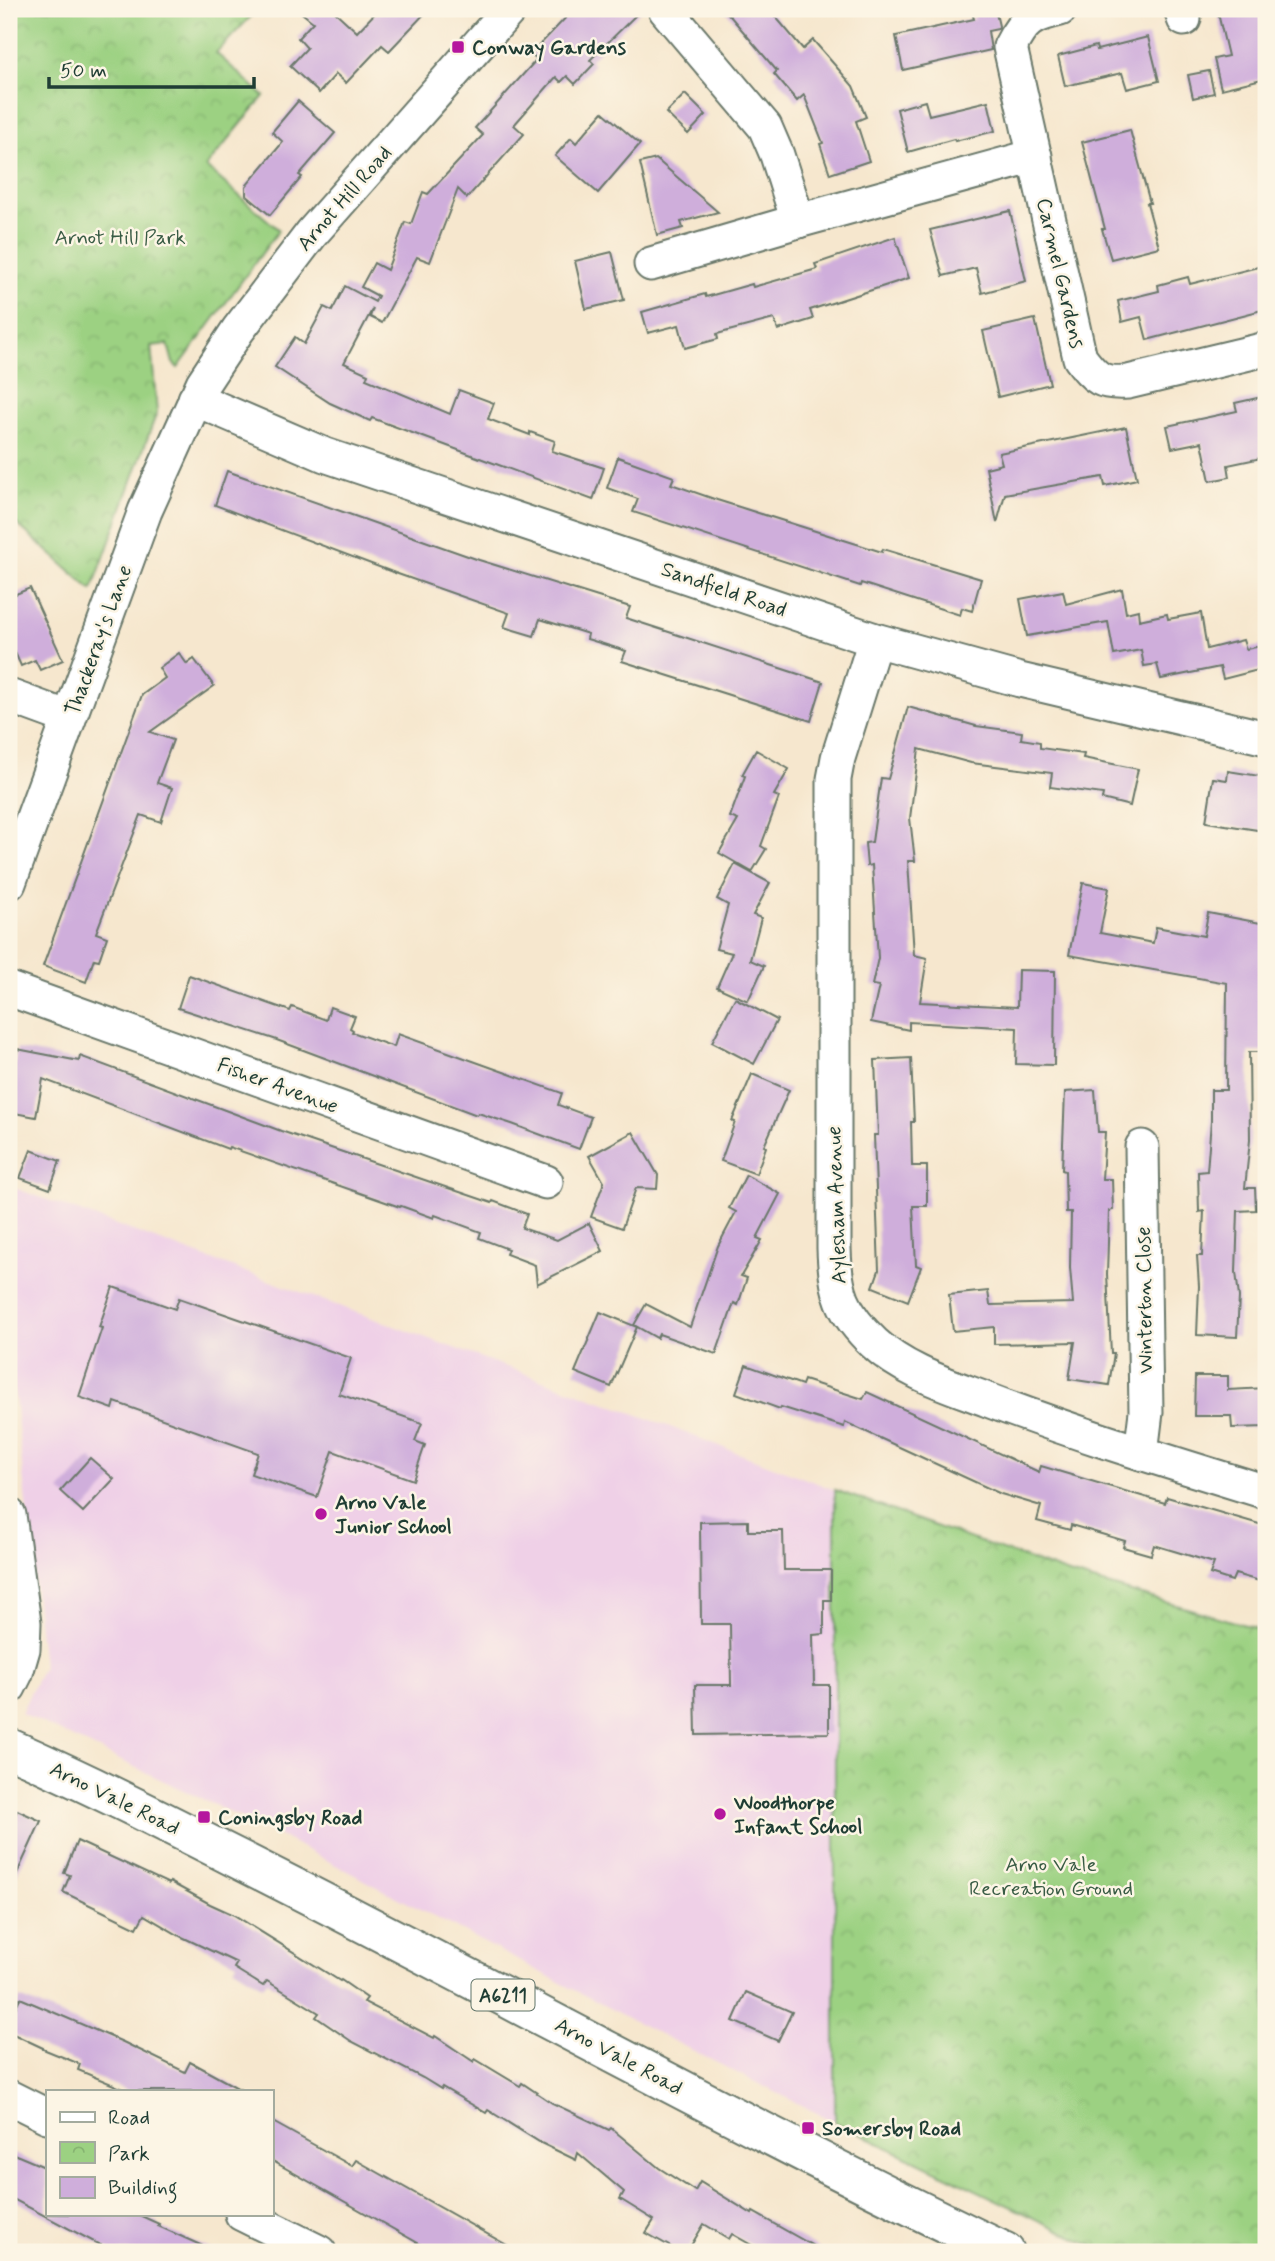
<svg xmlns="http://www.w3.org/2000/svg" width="1275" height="2261" font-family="Mynerve,sans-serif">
  <defs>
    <pattern id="park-crowns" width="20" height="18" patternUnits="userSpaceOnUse" patternTransform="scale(1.75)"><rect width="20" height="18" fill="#9cd182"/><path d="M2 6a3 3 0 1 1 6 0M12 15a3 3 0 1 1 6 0" fill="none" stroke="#86b471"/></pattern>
  </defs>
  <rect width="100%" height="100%" fill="#fcf5e5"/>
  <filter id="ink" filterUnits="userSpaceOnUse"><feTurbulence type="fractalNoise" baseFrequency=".0143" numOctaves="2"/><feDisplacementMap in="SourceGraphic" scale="14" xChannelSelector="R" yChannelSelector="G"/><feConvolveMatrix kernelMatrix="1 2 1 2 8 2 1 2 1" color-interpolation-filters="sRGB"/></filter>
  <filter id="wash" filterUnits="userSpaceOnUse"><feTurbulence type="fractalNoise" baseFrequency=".00686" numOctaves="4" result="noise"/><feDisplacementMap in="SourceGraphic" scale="28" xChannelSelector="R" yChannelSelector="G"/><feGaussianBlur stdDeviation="1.57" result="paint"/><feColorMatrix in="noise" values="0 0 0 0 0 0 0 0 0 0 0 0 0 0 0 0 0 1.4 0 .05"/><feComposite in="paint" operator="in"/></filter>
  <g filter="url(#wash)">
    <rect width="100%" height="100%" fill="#f6e7ce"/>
    <polygon fill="#efd0e7" points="9,1186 644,1417 835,1490 835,2122 626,2017 286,1839 21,1713 43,1666 9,1339"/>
    <g fill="url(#park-crowns)" stroke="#5e875b" stroke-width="2">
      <polygon points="9,9 258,9 216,53 264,96 206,167 279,230 178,368 173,363 168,344 151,346 157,412 92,590 9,517"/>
      <polygon points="835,1490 1069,1574 1266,1631 1266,2252 1105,2252 835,2122"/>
    </g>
    <g id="blocks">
      <g fill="#cfaedb">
        <polygon points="297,9 332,9 357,32 379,9 429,9 389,51 382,45 346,83 336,74 319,93 290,66 307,48 298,38 313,22"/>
        <polygon points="574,9 642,9 590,60 594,64 575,84 567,76 561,82 556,77 514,125 524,134 467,198 458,189 430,262 417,257 382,323 370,317 373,308 344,363 368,374 366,379 450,414 459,390 494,403 488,419 530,435 530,432 555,441 552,451 604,468 593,500 372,418 370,421 330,403 275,367 295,337 304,344 324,307 332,311 345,286 375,302 378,296 361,287 374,263 387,270 405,222 411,224 423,192 428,194 483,135 475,128 537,59 531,54"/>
        <polygon points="724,9 769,9 803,49 813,40 853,86 866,117 856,121 869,161 830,174 820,144 823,143 804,95 797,101 774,74 777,71"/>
        <polygon points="985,9 995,9 999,26 998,29 988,31 991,50 903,70 896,36 974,19 972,12"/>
        <polygon points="1217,9 1259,9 1266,41 1266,78 1221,89 1214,59 1228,56"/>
        <polygon points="1148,37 1159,81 1127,89 1122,73 1065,86 1058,56 1096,46 1097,50"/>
        <polygon points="1209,71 1214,93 1193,98 1188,75"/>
        <polygon points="685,94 706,115 688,134 666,113"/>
        <polygon points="298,101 335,133 299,175 302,177 270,215 246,195 246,186 283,142 272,132"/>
        <polygon points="925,101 929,115 988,101 995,131 955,141 954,139 908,152 897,109"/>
        <polygon points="603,112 640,144 598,193 555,156 571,138 576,143"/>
        <polygon points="1130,130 1150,203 1147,203 1159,247 1111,259 1102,229 1105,229 1082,142"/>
        <polygon points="656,159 718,212 681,222 683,228 657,235 640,163"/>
        <polygon points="1010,211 1026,281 982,293 976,268 943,276 930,230"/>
        <polygon points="895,237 909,278 810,310 813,319 778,330 774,319 717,334 718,339 685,348 679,325 648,333 642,312 705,294 706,297 752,284 753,287 817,269 815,264"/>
        <polygon points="612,252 624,300 586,309 575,261"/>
        <polygon points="1266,265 1266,309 1147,340 1141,317 1122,322 1118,301 1159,291 1158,285 1188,277 1190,284"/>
        <polygon points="1035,319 1050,384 998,397 983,331"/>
        <polygon points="1266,396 1266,457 1228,465 1230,477 1210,481 1202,442 1172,448 1167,426 1237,411 1235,403"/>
        <polygon points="1126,427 1137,479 1105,486 1103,477 1005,494 997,523 986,468 1002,464 999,453"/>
        <polygon points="618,457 674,477 671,484 717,500 882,552 883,549 981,579 972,611 962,608 960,615 861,583 860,586 633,512 638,499 607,488"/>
        <polygon points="227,471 479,560 630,607 626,618 823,682 811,721 622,661 626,651 587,639 588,634 540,619 534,636 504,627 509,613 395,573 215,505"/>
        <polygon points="30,588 63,660 40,670 35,660 21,666 9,639 9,597"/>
        <polygon points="1122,589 1126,613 1138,610 1139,620 1167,614 1168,619 1201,613 1207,649 1243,640 1246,649 1266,645 1266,668 1223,679 1220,667 1161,679 1157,664 1144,666 1141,650 1114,655 1108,622 1027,636 1020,599 1063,591 1066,604"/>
        <polygon points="179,653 187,664 194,659 214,686 150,732 173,740 157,783 172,788 161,822 141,815 96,933 107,937 99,960 94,959 86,982 43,966 142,695 165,678 159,668"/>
        <polygon points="908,707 976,726 1022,732 1021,739 1040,742 1040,748 1084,754 1083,758 1138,769 1130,806 1102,799 1103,794 1050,787 1052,773 971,763 919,749 910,818 915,861 908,861 914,955 927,958 920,1002 1017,1007 1018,970 1055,971 1054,1065 1016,1064 1017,1028 909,1022 909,1030 871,1022 879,986 872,985 878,958 872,865 867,866 865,843 872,842 881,778 888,779"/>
        <polygon points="756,750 789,769 774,795 779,797 761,846 766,849 752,872 719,853 738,820 730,817 745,776 742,775"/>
        <polygon points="1228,771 1266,777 1266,814 1264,831 1206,822 1213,778 1227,780"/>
        <polygon points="735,864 770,883 753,915 761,918 750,960 764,966 748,1001 717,987 732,953 716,949 728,905 717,899"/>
        <polygon points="1083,883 1109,888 1100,933 1153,943 1156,927 1204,936 1208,913 1266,924 1266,1052 1249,1052 1250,1140 1245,1188 1255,1188 1256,1210 1238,1211 1236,1272 1239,1297 1237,1337 1197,1335 1199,1286 1197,1256 1202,1256 1204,1211 1199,1212 1198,1172 1207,1171 1211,1121 1211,1090 1226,1090 1227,983 1069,955"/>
        <polygon points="189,975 290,1011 292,1007 326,1020 330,1007 355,1016 350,1028 353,1030 352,1032 394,1047 398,1034 562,1093 558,1105 591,1117 579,1149 512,1124 478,1113 477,1115 274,1039 178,1008"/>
        <polygon points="735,998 777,1020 754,1064 712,1042"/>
        <polygon points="17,1049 79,1061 80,1056 281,1131 492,1203 493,1201 527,1214 522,1228 557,1240 589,1223 603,1251 537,1284 535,1265 506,1254 508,1249 479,1238 481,1232 435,1215 434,1218 401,1206 400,1207 229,1147 228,1149 43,1079 36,1117 9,1112 9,1092"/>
        <polygon points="911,1058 914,1122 911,1122 912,1166 927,1166 927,1206 913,1206 916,1265 921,1267 908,1301 873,1287 879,1270 874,1135 878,1135 875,1060"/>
        <polygon points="752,1074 789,1090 764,1146 766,1147 756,1174 721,1161 735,1122 732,1121"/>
        <polygon points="1095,1090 1098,1132 1105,1132 1102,1179 1112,1179 1113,1210 1109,1211 1107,1274 1111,1353 1114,1353 1109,1385 1069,1379 1075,1342 994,1344 994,1327 953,1331 949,1295 988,1291 990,1305 1073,1303 1070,1268 1071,1212 1066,1212 1065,1171 1062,1170 1065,1092"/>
        <polygon points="633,1132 658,1175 657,1189 636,1188 622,1228 591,1217 604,1182 589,1156"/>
        <polygon points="31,1150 60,1161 50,1189 20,1178"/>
        <polygon points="746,1175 780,1194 757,1238 762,1240 741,1276 747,1278 738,1305 734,1303 716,1354 659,1334 657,1338 634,1325 646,1304 690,1327 718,1246 736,1212 729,1208"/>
        <polygon points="113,1287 175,1309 179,1298 351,1358 339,1394 422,1423 415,1441 425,1445 413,1480 333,1451 317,1497 251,1474 258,1453 115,1402 113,1409 79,1397 102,1328 99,1327"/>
        <polygon points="600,1312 637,1327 611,1387 575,1372"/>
        <polygon points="746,1365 802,1385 804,1380 863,1399 867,1392 1039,1472 1041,1466 1165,1503 1167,1497 1266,1526 1266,1583 1235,1574 1232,1581 1210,1574 1214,1563 1154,1545 1151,1555 1123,1547 1125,1541 1071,1525 1070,1530 1037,1521 1041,1506 1001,1494 845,1422 844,1427 781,1407 780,1409 736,1393"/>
        <polygon points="1195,1376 1228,1376 1228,1390 1266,1388 1266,1427 1232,1428 1231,1416 1194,1416"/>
        <polygon points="90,1458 114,1479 83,1512 60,1491"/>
        <polygon points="748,1521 748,1531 783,1531 784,1570 831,1570 831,1600 824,1600 824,1634 813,1635 814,1685 829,1685 829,1733 696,1735 695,1685 731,1685 730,1624 701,1624 700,1522"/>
        <polygon points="17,1810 41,1821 9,1891 9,1829"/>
        <polygon points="77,1841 169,1884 170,1882 210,1904 234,1915 340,1981 341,1980 367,1998 364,2002 434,2038 435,2036 474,2062 475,2059 520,2086 522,2083 552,2103 609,2130 611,2128 659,2168 695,2191 700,2182 752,2214 753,2212 824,2252 764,2252 732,2234 729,2239 704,2224 687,2252 680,2252 646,2233 654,2220 620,2199 624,2192 578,2153 576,2160 541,2143 488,2110 486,2113 442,2087 441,2089 423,2078 351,2041 316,2017 319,2013 267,1981 263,1986 234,1968 237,1963 180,1936 144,1915 137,1928 63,1892 70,1875 64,1873"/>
        <polygon points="746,1992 792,2012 778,2041 733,2021"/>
        <polygon points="20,1998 123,2042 185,2072 190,2062 243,2091 128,2091 78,2070 80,2064 43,2049 43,2048 9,2032 9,2021"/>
        <polygon points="271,2121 352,2166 356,2160 519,2252 434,2252 271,2160"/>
        <polygon points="9,2152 47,2168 47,2214 137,2214 159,2224 158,2226 216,2252 113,2252 9,2197"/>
      </g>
    </g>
  </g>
  <g filter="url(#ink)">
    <use href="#blocks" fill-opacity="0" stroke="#6a786a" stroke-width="2"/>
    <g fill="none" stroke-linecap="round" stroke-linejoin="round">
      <defs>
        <g id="minor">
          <polyline points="665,9 765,127 777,155 798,221"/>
          <path d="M1060 9C1031 16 1024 19 1010 47L1080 358C1096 379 1101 384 1128 382L1266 349"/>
          <polyline points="1181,9 1184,19"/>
          <polyline points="651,264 798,221 1035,156"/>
          <polyline points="195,399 325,455 875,640 1020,680 1266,738"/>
          <path d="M875 640 838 758 834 779V1248C835 1291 842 1313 874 1343 905 1372 949 1385 988 1400 1079 1435 1173 1463 1266 1492"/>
          <polyline points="9,696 69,718"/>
          <polyline points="9,883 145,511 203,383 238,330 312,233 510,9"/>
          <polyline points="9,989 546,1182"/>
          <polyline points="1141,1453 1146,1412 1142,1147"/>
          <polyline points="9,1515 24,1623 23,1649 16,1673 9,1687"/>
          <polyline points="9,2097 47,2116"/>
          <polyline points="242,2214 319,2252"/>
        </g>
        <path id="major" d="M9 1748C86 1782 161 1820 236 1858 493 1987 745 2128 1005 2252"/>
      </defs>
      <use href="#minor" stroke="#6a786a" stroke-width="37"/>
      <use href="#major" stroke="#6a786a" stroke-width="42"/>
      <use href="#minor" stroke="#fff" stroke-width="33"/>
      <use href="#major" stroke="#fff" stroke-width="38"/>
    </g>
  </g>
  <g fill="#b5179e" stroke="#fcf5e5" stroke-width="2.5">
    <rect x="451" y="40" width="14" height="14" rx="3.5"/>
    <circle cx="321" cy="1514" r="7"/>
    <circle cx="720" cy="1814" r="7"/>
    <rect x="197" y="1810" width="14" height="14" rx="3.5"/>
    <rect x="801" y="2121" width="14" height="14" rx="3.5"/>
  </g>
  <g text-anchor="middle" stroke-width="5" stroke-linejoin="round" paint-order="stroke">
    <rect fill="#fcf5e5" stroke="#617469" stroke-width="2" x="471.5" y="1979.5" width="63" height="31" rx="5"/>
    <g font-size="19" font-weight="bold" fill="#1f3d34">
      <text x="503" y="2002">A6211</text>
    </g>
    <g font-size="21" font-weight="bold" fill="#1f3d34" stroke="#fcf5e5" text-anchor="start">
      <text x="472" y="54">Conway Gardens</text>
      <text x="335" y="1509">Arno Vale<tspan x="335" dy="24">Junior School</tspan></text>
      <text x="734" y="1809">Woodthorpe<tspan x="734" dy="24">Infant School</tspan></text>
      <text x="218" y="1824">Coningsby Road</text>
      <text x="822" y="2135">Somersby Road</text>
    </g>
    <g font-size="21" fill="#1f3d34" stroke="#fcf5e5">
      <text transform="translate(344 198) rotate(-49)" y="7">Arnot Hill Road</text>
      <text transform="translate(1061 273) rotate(77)" y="7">Carmel Gardens</text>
      <text transform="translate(724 589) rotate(19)" y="7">Sandfield Road</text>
      <text transform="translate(98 640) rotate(-70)" y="7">Thackeray's Lane</text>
      <text transform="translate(278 1085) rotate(20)" y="7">Fisher Avenue</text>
      <text transform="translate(836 1205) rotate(-92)" y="7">Aylesham Avenue</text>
      <text transform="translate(1144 1300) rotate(-91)" y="7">Winterton Close</text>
      <text transform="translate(115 1798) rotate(26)" y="7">Arno Vale Road</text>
      <text transform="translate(619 2056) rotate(28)" y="7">Arno Vale Road</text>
    </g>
    <g font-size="21" fill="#385b44" stroke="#fcf5e5">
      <text x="120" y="244">Arnot Hill Park</text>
      <text x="1051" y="1871">Arno Vale<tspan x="1051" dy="24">Recreation Ground</tspan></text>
    </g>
  </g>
  <rect width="1275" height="2261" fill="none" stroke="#fcf5e5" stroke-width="35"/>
  <rect x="46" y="2090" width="228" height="126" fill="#fcf5e5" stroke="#a4ab9e" stroke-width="2"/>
  <rect x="60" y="2112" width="35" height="10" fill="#ffffff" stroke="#a4ab9e" stroke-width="2"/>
  <text x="108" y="2124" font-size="21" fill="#1f3d34">Road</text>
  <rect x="60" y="2142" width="35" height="21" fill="url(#park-crowns)" stroke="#a4ab9e" stroke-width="2"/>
  <text x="108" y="2160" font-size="21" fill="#1f3d34">Park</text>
  <rect x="60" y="2177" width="35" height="21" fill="#cfaedb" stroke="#a4ab9e" stroke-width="2"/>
  <text x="108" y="2194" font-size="21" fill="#1f3d34">Building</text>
  <path d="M49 77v10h205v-10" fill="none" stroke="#1f3d34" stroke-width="3.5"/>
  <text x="60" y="77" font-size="21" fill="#1f3d34" stroke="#fcf5e5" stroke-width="5" paint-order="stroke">50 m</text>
</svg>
